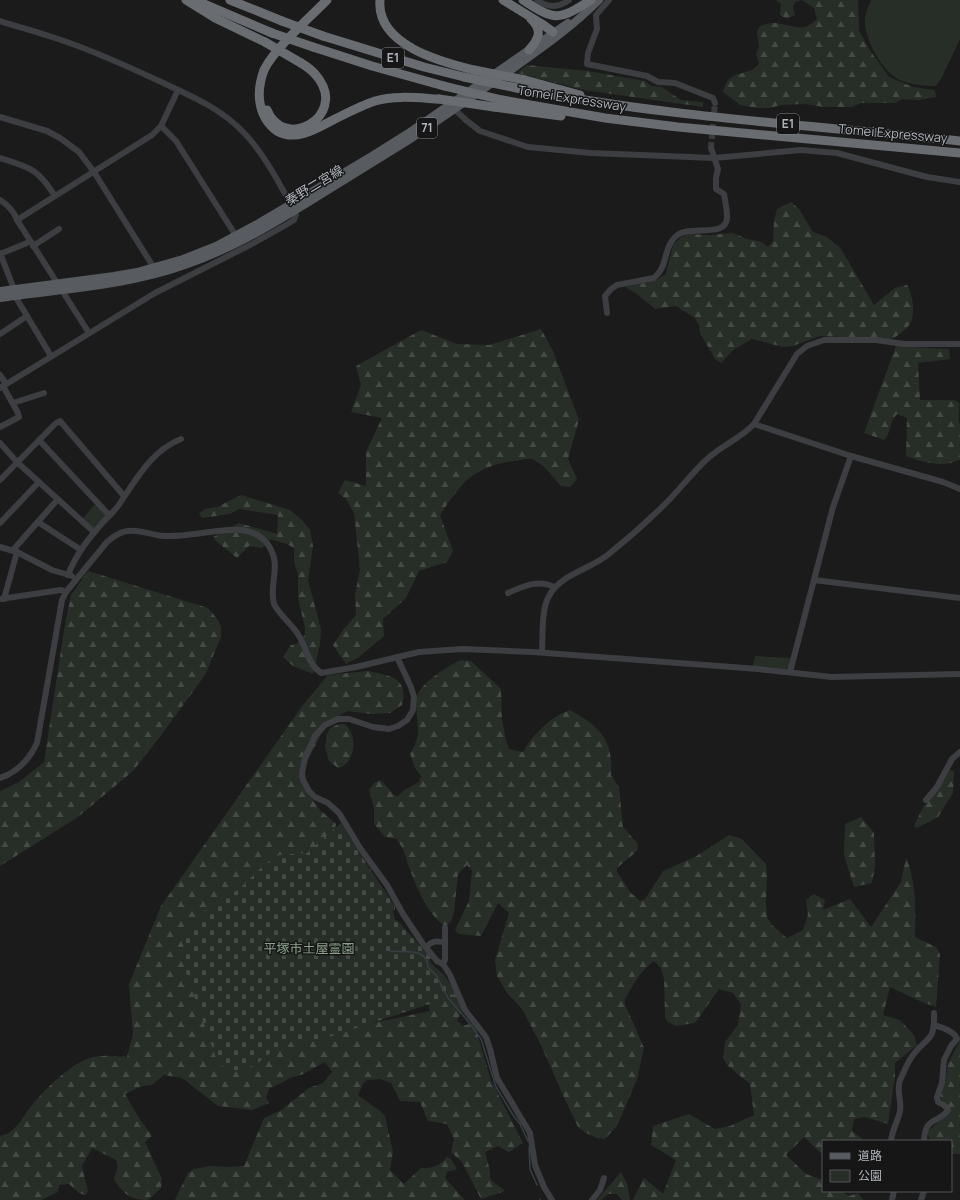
<svg xmlns="http://www.w3.org/2000/svg" width="960" height="1200" font-family="Manrope,'Noto Sans JP',sans-serif">
  <defs>
    <pattern id="forest-firs" width="22" height="20" patternUnits="userSpaceOnUse"><rect width="22" height="20" fill="#272e27"/><path d="M5 1l3.5 6h-7zM16 11l3.5 6h-7z" fill="#444a44"/></pattern>
    <pattern id="cemetery-stones" width="16" height="16" patternUnits="userSpaceOnUse"><rect width="16" height="16" fill="#272e27"/><path d="M2 7V4a2 2 0 0 1 4 0v3zM10 15v-3a2 2 0 0 1 4 0v3z" fill="#444a44"/></pattern>
  </defs>
  <rect width="100%" height="100%" fill="#1b1b1c"/>
  <g fill="url(#forest-firs)">
    <path d="M776 0H858L859 31 871 52 889 77 913 87 934 90 936 94V97L918 100 902 99 895 103H861L852 107H824L804 104 782 105 769 108H757L740 105 723 92C724 88 726 83 728 80 737 71 750 75 759 64L756 54 759 47 757 32 760 26C764 25 768 23 772 23 789 22 801 36 817 19L814 8 802 0 795 2 793 7 795 15 787 19 780 15 781 4Z"/>
    <polygon points="527,65 588,71 645,81 651,86 662,87 681,100 703,102 703,107 584,90 517,73"/>
    <path d="M791 202 799 209 813 232 827 237 841 249 874 305 895 288 907 285C913 294 916 316 909 325 905 331 898 335 892 339L820 336 793 346 783 347 752 339 733 350 721 363 715 359 700 333 699 325 695 318 676 306 655 309 637 294 625 287 655 281 666 274 673 245 680 238 689 234 709 235 733 233 747 239 762 242 768 247 773 241 774 221 777 209Z"/>
    <path d="M541 329 553 351 579 420 568 459 577 479 570 487 561 486C553 477 544 464 532 459 527 458 519 461 513 461 472 468 462 482 440 515L453 551 447 562 419 571 406 598 383 619 384 636 359 657 346 664 333 645 343 630 356 615 355 595 360 569 354 513 346 499 338 493 345 480 366 486V452L382 418 351 412 361 385 356 366 421 330 457 344 489 345Z"/>
    <path d="M896 346 949 349 950 359 918 363 920 400H954L959 402C960 410 957 418 960 425V460C957 460 954 462 951 463 936 466 920 461 906 456L907 418 897 414C888 423 893 430 884 440L864 433Z"/>
    <polygon points="241,495 290,510 302,520 310,530 313,546 308,580 321,629 320,644 313,674 293,666 283,657 291,645 296,644 305,635 305,628 298,598 298,574 294,562 294,548 287,544 269,539 262,548 249,546 237,558 217,542 213,537 239,523 277,534 278,515 239,509 230,514 202,518 199,513 205,509 217,507"/>
    <polygon points="88,571 208,608 218,620 221,627 221,637 205,675 162,734 133,771 78,817 0,866 0,791 19,782 44,762 65,624 71,595"/>
    <path d="M461 660 471 661 501 689 502 720 506 740 509 749 523 752C534 733 549 718 570 710 599 726 614 740 611 775L619 787 623 827 638 844 637 851 617 868V872L631 893 640 901 645 899 663 871 695 857 729 835 742 839 766 864 767 875 766 903 767 917 773 926 787 938 803 930 808 915 806 900 814 894 825 900 823 910 850 899 871 927 901 882 906 857C916 883 916 909 915 937L936 947 940 954 936 1007 922 1002 890 987 883 1015 900 1020 914 1035 917 1045 895 1063V1076L888 1124 865 1117 854 1119 852 1131 865 1141H823V1155L804 1137 786 1155 806 1174 823 1180V1191H841L849 1196 858 1193 863 1200H633L644 1178 663 1194 676 1160 651 1145 653 1126 689 1114 715 1129 730 1126 754 1115 750 1084 728 1066 723 1058 725 1042 738 1025 741 1004 733 993 719 989 695 1023 675 1026 667 1021 665 1017 664 979 661 968 654 961C640 971 632 986 624 1002L644 1048 637 1079 617 1126 605 1139 597 1138 586 1133 578 1127 562 1093 541 1045 522 1009 507 993 497 976 495 960 509 913 498 903 481 936 459 934 455 930 469 901 472 871 467 865 458 874 454 912 451 921 446 927C427 914 417 888 409 867 405 855 404 848 396 839L385 837 374 824V808L369 790 375 782 381 780 394 795 398 796 403 791 419 782 421 776 415 768 410 754C414 747 418 739 418 731 418 720 415 708 417 697 420 683 449 665 461 660Z"/>
    <path d="M368 671C390 676 409 677 402 705L390 713 371 714 347 711 326 724 302 772 308 793 320 810 336 824 335 832 373 1023 430 1011 425 992 406 940 445 976 465 1007 457 1020 462 1026 474 1023 491 1080 523 1143 509 1152 498 1146 485 1152 490 1171V1177L492 1181 505 1191 481 1199 462 1162 451 1152 454 1139 447 1124 428 1121 420 1102 400 1101 391 1083 380 1079 367 1080 363 1084 358 1095 380 1111 385 1116 393 1152 390 1170 404 1184 421 1168C431 1169 441 1165 447 1157L451 1159 457 1169 447 1172 445 1178 465 1200H175L188 1173 194 1169 210 1166 227 1167 244 1166 264 1118 280 1111 309 1088 323 1083 332 1072 325 1062 301 1075 290 1078 285 1081 269 1089 266 1098 269 1103 252 1110 218 1106 182 1078 164 1075 152 1085 142 1086 125 1094 139 1118 152 1136 145 1142 162 1179 161 1188 148 1200C131 1200 123 1194 114 1179L118 1167 116 1160 92 1148 82 1166 88 1192 85 1195 79 1193 69 1184 59 1185 58 1192 41 1200H0V1136C14 1134 21 1120 29 1109 41 1093 67 1067 87 1059 98 1054 114 1056 127 1057L133 1034 129 984 161 906 303 705 328 675Z"/>
    <path d="M339 724H345C358 736 356 763 338 768L329 761 325 747 327 734 330 728Z"/>
    <polygon points="950,770 954,771 953,793 938,817 917,828 914,826 923,807 939,789"/>
    <polygon points="861,817 874,833 875,866 872,883 854,887 844,855 845,824"/>
    <polygon points="960,1041 960,1154 951,1154 951,1141 930,1141 927,1132 950,1112 942,1102 940,1094 945,1084 948,1063"/>
    <polygon points="621,1172 627,1184 630,1200 622,1200 617,1194 608,1194 601,1200 597,1200"/>
  </g>
  <polygon fill="url(#cemetery-stones)" points="341,823 360,854 395,906 395,909 393,911 395,920 398,921 430,957 431,964 442,976 446,978 454,996 323,1039 299,1040 278,1047 254,1066 245,1070 227,1070 217,1061 182,961 184,938 204,911 221,902 240,888 264,865 279,855 307,853"/>
  <g fill="#272e27">
    <path d="M871 0H960V39L942 77 936 86C925 86 913 85 902 81 883 73 867 44 865 24 864 16 868 7 871 0Z"/>
    <polygon points="96,503 105,514 106,517 96,528 93,528 83,518"/>
    <polygon points="755,656 792,658 791,666 787,669 753,666"/>
  </g>
  <g fill="none" stroke-linecap="round" stroke-linejoin="round">
    <g stroke="#363f44" stroke-width="1.5">
      <path d="M390 951C405 953 427 947 428 967L436 975 448 998 467 1020 481 1039 496 1087 513 1115 520 1124 528 1141"/>
      <polyline points="529,1147 530,1169 537,1185"/>
      <polyline points="540,1200 540,1199"/>
    </g>
    <polyline stroke="#393a3c" stroke-width="6" stroke-dasharray="6 3" stroke-linecap="butt" points="711,148 715,103"/>
    <g stroke="#3c3e41" stroke-width="6">
      <path d="M537 0C547 8 559 8 569 0"/>
      <polyline points="609,0 596,15 597,29 588,53 587,64 647,76 658,82 675,83 713,98 715,103"/>
      <path d="M0 21C22 28 45 34 67 42 98 53 129 67 159 81 189 95 221 108 244 133 264 153 283 189 296 215L294 220 286 225 250 245 155 293 0 388"/>
      <polyline points="455,110 467,121 480,131 528,147 591,153 714,158 801,150 837,153 927,177 960,182"/>
      <polyline points="0,117 47,131 60,138 79,152 94,172 154,268"/>
      <polyline points="161,126 176,141 236,236"/>
      <path d="M0 158C31 168 37 168 55 196"/>
      <path d="M0 200C8 205 14 211 17 220L89 333"/>
      <polyline points="17,220 152,135 161,126 178,90"/>
      <polyline points="33,246 59,229"/>
      <polyline points="0,253 14,289"/>
      <polyline points="0,254 27,243"/>
      <polyline points="15,296 51,356"/>
      <path d="M607 313 605 296 611 289 617 285 654 278C668 267 663 249 675 237 689 223 728 240 727 216 727 209 725 201 724 194L716 189V178L718 169 711 148"/>
      <polyline points="0,334 27,316"/>
      <polyline points="0,375 6,384"/>
      <polyline points="13,403 44,393"/>
      <polyline points="754,424 851,456 943,482 960,489"/>
      <polyline points="0,427 19,417 18,413 3,386"/>
      <polyline points="39,440 109,515"/>
      <polyline points="0,443 18,463 94,532"/>
      <polyline points="0,480 55,424 60,421 124,496"/>
      <polyline points="38,522 81,550"/>
      <polyline points="0,523 39,482"/>
      <polyline points="0,547 17,552 52,570 72,576"/>
      <polyline points="13,550 58,499"/>
      <path d="M68 575C76 554 89 538 104 521 110 515 118 508 122 500 138 476 153 450 181 439"/>
      <polyline points="814,580 960,598"/>
      <path d="M508 593C523 586 539 579 554 587"/>
      <polyline points="0,599 61,590 66,592"/>
      <polyline points="4,599 17,552"/>
      <path d="M542 652C543 636 541 610 549 596 560 574 592 569 610 553 630 537 649 520 667 502 680 489 692 473 706 460 721 446 741 438 754 424L797 354 807 346 824 340H876L904 344H960"/>
      <polyline points="397,657 411,687 414,697 413,710 407,720 398,726 389,729 373,727 349,719 338,719 325,725 315,736 305,758 302,773 303,780 309,791 315,797 328,803 339,813 360,848 387,885 403,914 423,944 437,961 443,964 450,975 465,1010 486,1037 490,1049 497,1078 530,1133 535,1165 544,1187 552,1200"/>
      <polyline points="790,672 833,507 851,456"/>
      <path d="M0 778C18 772 29 760 37 743L62 600 66 592 107 542C113 537 119 532 127 531 140 529 151 535 164 536 182 537 200 533 218 531 226 530 234 529 242 530 251 531 260 536 266 542 284 564 268 583 274 604 280 616 292 624 299 636 307 649 308 664 321 673L356 667 419 652 462 649 533 652 758 669 832 677 960 674"/>
      <polyline points="926,800 937,787 952,759 960,752"/>
      <path d="M426 947C432 941 437 940 445 943"/>
      <polyline points="443,964 445,960 445,928"/>
      <path d="M891 1141C892 1130 898 1121 900 1111 902 1101 896 1091 900 1080 904 1072 907 1063 913 1055 927 1036 935 1043 934 1013"/>
      <path d="M924 1141C925 1116 938 1124 948 1110L945 1106 938 1102 937 1097 942 1083 944 1060 951 1046 957 1039C955 1032 941 1027 934 1025"/>
      <polyline points="592,1200 600,1190 604,1178"/>
      <polyline points="892,1200 894,1191"/>
      <polyline points="921,1200 924,1191"/>
    </g>
    <g stroke="#585b60" stroke-width="8">
      <polyline points="0,291 114,276 137,272 183,259 216,246 259,223 372,156 407,134 568,23"/>
      <path d="M0 298C62 289 126 286 185 265 229 250 268 227 307 203 342 181 377 160 412 138 445 116 478 93 511 70 542 48 572 27 599 0"/>
    </g>
    <g stroke="#696c71" stroke-width="9">
      <polyline points="186,0 215,18 265,42"/>
      <polyline points="230,0 282,21"/>
      <path d="M327 0C309 18 275 48 264 70 260 81 258 92 260 103 262 115 267 124 277 131 298 143 320 126 339 117 351 111 363 105 375 101 395 95 419 98 439 99"/>
      <path d="M380 0C376 45 441 62 474 70"/>
      <polyline points="503,0 542,24 553,32"/>
      <path d="M523 0C555 21 558 21 591 0"/>
      <polyline points="197,1 272,33"/>
      <polyline points="323,36 424,67 464,77"/>
      <polyline points="313,47 372,66 444,86"/>
      <path d="M529 50C539 39 543 30 531 19"/>
      <polyline points="525,80 580,95"/>
      <path d="M517 88C663 117 812 125 960 141"/>
      <polyline points="502,100 605,118 678,127 960,153"/>
      <polyline points="494,107 561,116"/>
      <path d="M267 110C284 152 346 117 319 79 314 72 308 67 301 63"/>
    </g>
    <g stroke="#696c71" stroke-width="9">
      <polyline points="282,21 323,36"/>
      <polyline points="272,33 313,47"/>
      <polyline points="265,42 301,63"/>
      <polyline points="474,70 525,80"/>
      <polyline points="464,77 517,88"/>
      <polyline points="444,86 502,100"/>
      <polyline points="439,99 494,107"/>
    </g>
  </g>
  <g text-anchor="middle" stroke-width="3" stroke-linejoin="round" paint-order="stroke">
    <g fill="#161617" stroke="#818589" stroke-width="1">
      <rect x="382" y="48" width="22" height="20" rx="3"/>
      <rect x="777" y="114" width="22" height="20" rx="3"/>
      <rect x="417" y="118" width="20" height="20" rx="3"/>
    </g>
    <g font-size="12" font-weight="bold" fill="#afb4ba">
      <text x="393" y="62">E1</text>
      <text x="788" y="128">E1</text>
      <text x="427" y="132">71</text>
    </g>
    <g font-size="13" fill="#afb4ba" stroke="#161617">
      <text transform="translate(572 98) rotate(9)" y="5">Tomei Expressway</text>
      <text transform="translate(893 133) rotate(5)" y="5">Tomei Expressway</text>
      <text transform="translate(314 185) rotate(-31)" y="5">秦野二宮線</text>
    </g>
    <g font-size="13" fill="#8aa388" stroke="#161617">
      <text x="309" y="953">平塚市土屋霊園</text>
    </g>
  </g>
  <rect x="822" y="1140" width="130" height="52" fill="#161617" stroke="#535558"/>
  <rect x="830" y="1153" width="20" height="6" fill="#585b60" stroke="#535558"/>
  <text x="858" y="1160" font-size="12" fill="#afb4ba">道路</text>
  <rect x="830" y="1170" width="20" height="12" fill="#272e27" stroke="#535558"/>
  <text x="858" y="1180" font-size="12" fill="#afb4ba">公園</text>
</svg>
